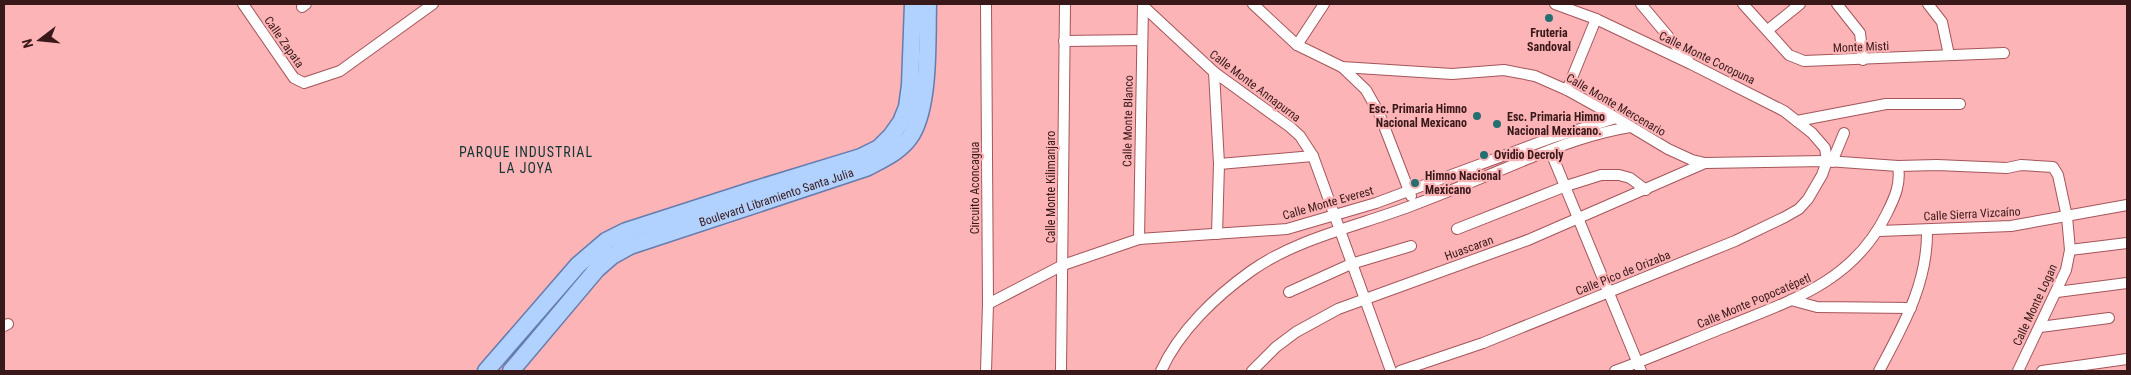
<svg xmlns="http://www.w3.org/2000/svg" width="2131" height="375" font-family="'Roboto Condensed',sans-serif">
  <rect width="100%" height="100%" fill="#fcb4b6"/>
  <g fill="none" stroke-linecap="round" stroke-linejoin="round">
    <defs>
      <g id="minor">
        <polyline points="243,4 294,78 304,83 340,71 433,4"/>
        <polyline points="1253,4 1297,45 1342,67 1452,74 1504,70 1535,76 1567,90 1603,110 1668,149 1692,160 1705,163 1827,161 1898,166 1937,165 2007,168 2021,165 2053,167 2058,175 2067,217 2070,250 2066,270 2018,371"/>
        <polyline points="1641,4 1688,60"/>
        <polyline points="1743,4 1789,55 1804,61 2004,53"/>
        <polyline points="1837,4 1860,33 1863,60"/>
        <polyline points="1928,4 1942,22 1949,55"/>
        <polyline points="1143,6 1214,72 1290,127 1300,136 1313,156 1391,371"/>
        <polyline points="302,7 306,4"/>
        <polyline points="1768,30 1800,4"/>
        <polyline points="1064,41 1142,40"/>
        <polyline points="1297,45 1324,4"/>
        <polyline points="1342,67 1366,90 1379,113 1411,196"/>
        <polyline points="1214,72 1219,164 1217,234"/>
        <polyline points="1567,90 1596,19"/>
        <polyline points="1797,121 1886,104 1960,104"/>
        <polyline points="1550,150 1641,371"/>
        <polyline points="1832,162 1844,133"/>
        <polyline points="1219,164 1313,156"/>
        <polyline points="1457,229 1566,186 1601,175 1619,175 1630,178 1646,190"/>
        <polyline points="1879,231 2011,226 2127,205"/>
        <polyline points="1139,239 1143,4"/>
        <polyline points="2070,250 2127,243"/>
        <polyline points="1289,292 1351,264 1411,246"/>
        <polyline points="2057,292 2127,283"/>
        <polyline points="1791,300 1817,307 1911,308"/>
        <polyline points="988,304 1063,265 1139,239 1287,229 1376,203 1551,138 1616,118"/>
        <polyline points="4,326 8,324"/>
        <polyline points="2040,327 2109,318"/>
        <polyline points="986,371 988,304 986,4"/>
        <polyline points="1061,371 1065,4"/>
        <path d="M1161 371C1179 331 1216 296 1251 271 1299 237 1363 225 1416 204 1453 190 1489 175 1525 160 1559 146 1593 133 1630 127"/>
        <polyline points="1252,371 1276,347 1296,332 1338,309 1528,240 1705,163"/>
        <polyline points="1400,371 1483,343 1735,241 1785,217 1799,209 1808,199 1822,175 1827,161 1825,148 1812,133 1784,111 1691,64 1596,19 1555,4"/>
        <path d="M1615 371C1653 357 1690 341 1728 326 1793 300 1854 281 1887 213 1895 197 1901 184 1898 166"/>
        <path d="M1879 371C1903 326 1928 283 1927 230"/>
        <polyline points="2042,371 2127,359"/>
      </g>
      <g id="primary">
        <polyline points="486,371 578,265 606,241 626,231 753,190 861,157 879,148 891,136 901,122 907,107 910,85 913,4"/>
        <path id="s1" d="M511 371 597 269 612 256 630 246 866 168C883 159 902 151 912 134 930 103 927 40 928 4"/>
      </g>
    </defs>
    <use href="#minor" stroke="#a5555a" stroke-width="12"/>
    <use href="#primary" stroke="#657cae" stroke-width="19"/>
    <use href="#minor" stroke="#fff" stroke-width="10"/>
    <use href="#primary" stroke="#b1d1fe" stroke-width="16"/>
  </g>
  <g fill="#246f71" stroke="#fcb4b6" stroke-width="2">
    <circle cx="1549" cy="18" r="5"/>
    <circle cx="1477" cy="116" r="5"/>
    <circle cx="1497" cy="124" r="5"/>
    <circle cx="1484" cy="155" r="5"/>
    <circle cx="1415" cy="183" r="5"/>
  </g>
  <g text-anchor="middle" stroke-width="4.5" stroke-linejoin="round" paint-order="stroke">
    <g font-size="12" font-weight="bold" fill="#39181a" stroke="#fcb4b6" text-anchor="start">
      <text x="1549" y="37" text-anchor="middle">Fruteria<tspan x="1549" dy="14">Sandoval</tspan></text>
      <text x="1467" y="113" text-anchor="end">Esc. Primaria Himno<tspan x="1467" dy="14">Nacional Mexicano</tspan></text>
      <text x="1507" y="121">Esc. Primaria Himno<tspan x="1507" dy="14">Nacional Mexicano.</tspan></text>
      <text x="1494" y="159">Ovidio Decroly</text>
      <text x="1425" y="180">Himno Nacional<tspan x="1425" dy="14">Mexicano</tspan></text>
    </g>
    <g font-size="12" fill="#39181a" stroke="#fcb4b6">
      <text transform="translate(284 42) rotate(55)" y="4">Calle Zapata</text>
      <text transform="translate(1861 47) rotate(-2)" y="4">Monte Misti</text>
      <text transform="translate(1707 58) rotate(26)" y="4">Calle Monte Coropuna</text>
      <text transform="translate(1255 86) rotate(37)" y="4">Calle Monte Annapurna</text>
      <text transform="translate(1616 105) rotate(30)" y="4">Calle Monte Mercenario</text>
      <text transform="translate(1128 121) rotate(-89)" y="4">Calle Monte Blanco</text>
      <text transform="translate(1051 187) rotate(-90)" y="4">Calle Monte Kilimanjaro</text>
      <text transform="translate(975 188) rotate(-90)" y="4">Circuito Aconcagua</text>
      <text dy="4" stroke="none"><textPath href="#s1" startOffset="328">Boulevard Libramiento Santa Julia</textPath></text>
      <text transform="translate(1328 203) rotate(-16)" y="4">Calle Monte Everest</text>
      <text transform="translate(1972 214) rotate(-3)" y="4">Calle Sierra Vizcaíno</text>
      <text transform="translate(1469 248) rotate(-20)" y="4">Huascaran</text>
      <text transform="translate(1623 273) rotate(-22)" y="4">Calle Pico de Orizaba</text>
      <text transform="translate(1754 301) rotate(-23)" y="4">Calle Monte Popocatépetl</text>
      <text transform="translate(2035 305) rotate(-65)" y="4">Calle Monte Logan</text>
    </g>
    <g font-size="14" letter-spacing="1" fill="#113435" stroke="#fcb4b6">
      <text x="526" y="157">PARQUE INDUSTRIAL<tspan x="526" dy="16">LA JOYA</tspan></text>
    </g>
  </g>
  <rect width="2131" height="375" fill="none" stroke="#39181a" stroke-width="10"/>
  <g transform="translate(40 40) rotate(254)" stroke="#fcb4b6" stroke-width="4" paint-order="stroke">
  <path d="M0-4L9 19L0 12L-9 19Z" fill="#39181a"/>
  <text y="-8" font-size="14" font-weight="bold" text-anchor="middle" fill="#39181a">N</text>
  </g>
</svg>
